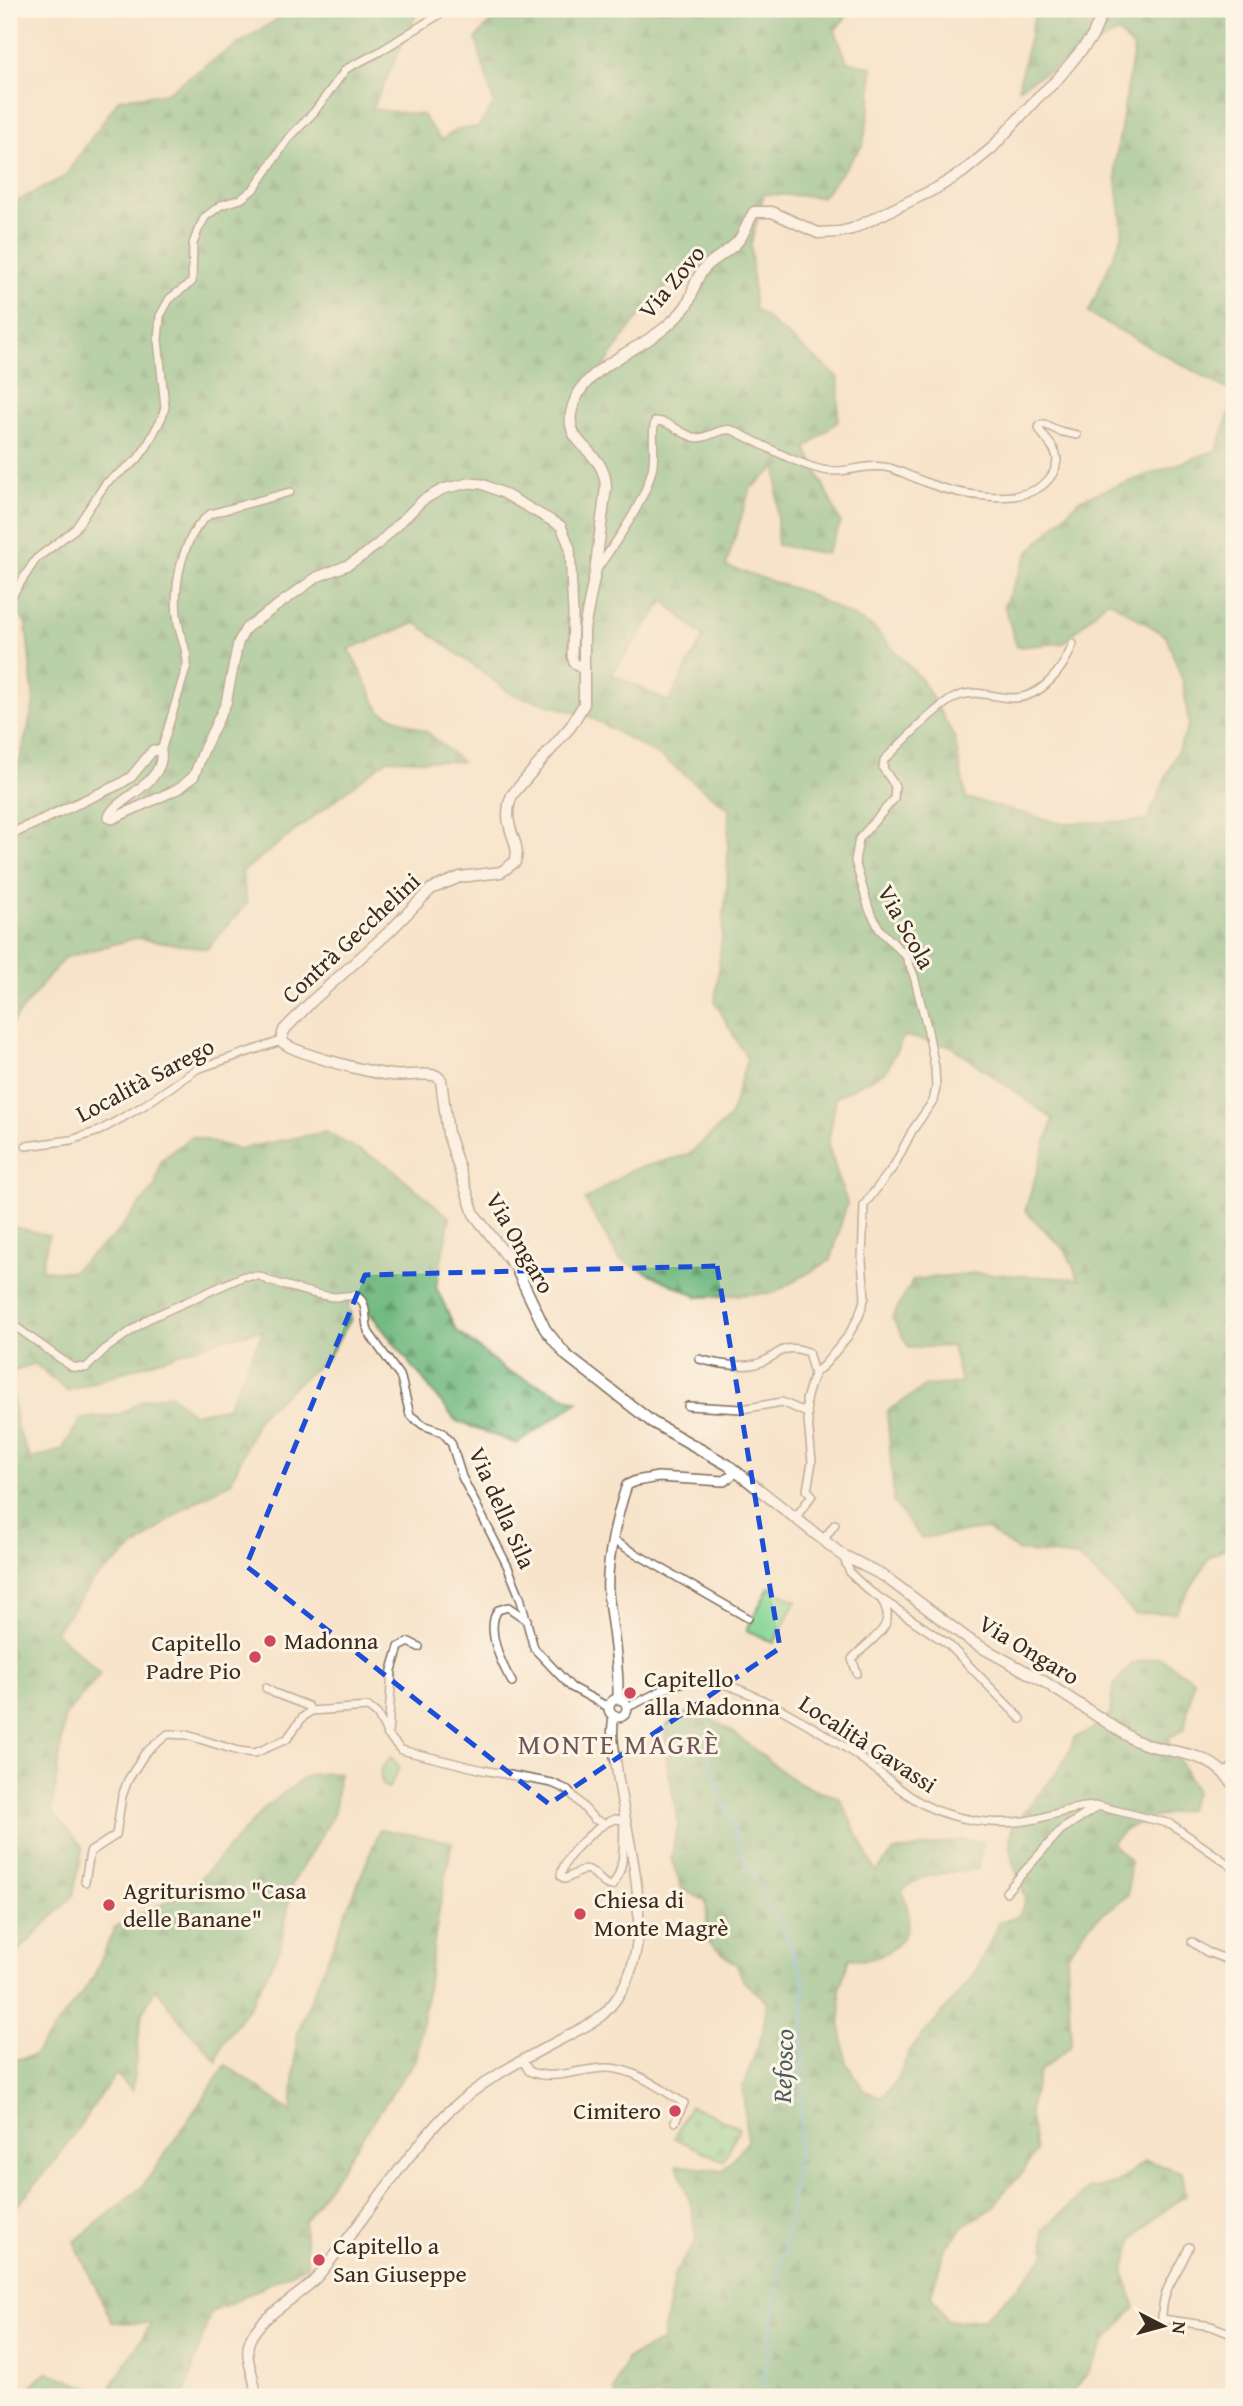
<svg xmlns="http://www.w3.org/2000/svg" width="1243" height="2406" font-family="'Gentium Book Plus',serif">
  <defs>
    <pattern id="forest-firs" width="22" height="20" patternUnits="userSpaceOnUse" patternTransform="scale(1.75)"><rect width="22" height="20" fill="#6eb87f"/><path d="M5 1l3.5 6h-7zM16 11l3.5 6h-7z" fill="#5c9667"/></pattern>
    <pattern id="cemetery-stones" width="16" height="16" patternUnits="userSpaceOnUse" patternTransform="scale(1.75)"><rect width="16" height="16" fill="#89d796"/><path d="M2 7V4a2 2 0 0 1 4 0v3zM10 15v-3a2 2 0 0 1 4 0v3z" fill="#77b981"/></pattern>
  </defs>
  <rect width="100%" height="100%" fill="#fcf5e5"/>
  <filter id="ink" filterUnits="userSpaceOnUse"><feTurbulence type="fractalNoise" baseFrequency=".0143" numOctaves="2"/><feDisplacementMap in="SourceGraphic" scale="14" xChannelSelector="R" yChannelSelector="G"/><feConvolveMatrix kernelMatrix="1 2 1 2 8 2 1 2 1" color-interpolation-filters="sRGB"/></filter>
  <filter id="wash" filterUnits="userSpaceOnUse"><feTurbulence type="fractalNoise" baseFrequency=".00686" numOctaves="4" result="noise"/><feDisplacementMap in="SourceGraphic" scale="28" xChannelSelector="R" yChannelSelector="G"/><feGaussianBlur stdDeviation="1.57" result="paint"/><feColorMatrix in="noise" values="0 0 0 0 0 0 0 0 0 0 0 0 0 0 0 0 0 1.4 0 .05"/><feComposite in="paint" operator="in"/></filter>
  <g filter="url(#wash)">
    <rect width="100%" height="100%" fill="#f7e3ca"/>
    <g fill="url(#forest-firs)" stroke="#54714e" stroke-width="2" fill-rule="evenodd">
      <path d="M281 9H419L372 109 422 115 441 140 458 129 478 127 494 104 476 39 500 9H853L835 30 847 61 872 67 871 101 863 145 822 197 764 194 751 244 754 308 839 378 838 421 806 448 841 523 826 554 777 545V467L750 489 726 566 807 593 873 627 922 680 954 736 966 798 1059 823 1147 821 1189 725 1183 682 1166 636 1108 600 1064 643 1017 647 1004 605 1029 552 1080 499 1217 450 1234 398V1543L1210 1556 1176 1612 1134 1614 1109 1586 1078 1557 1018 1551 986 1529 921 1538 894 1503 887 1411 926 1386 961 1383 952 1346 909 1348 892 1318 913 1280 974 1273 1079 1279 1066 1251 1025 1211 1053 1119 951 1046 904 1036 886 1071 836 1097 828 1145 847 1203 831 1260 774 1293 698 1297 619 1259 585 1200 631 1170 690 1154 730 1117 747 1059 715 1002 727 886 729 809 663 758 588 716 512 694 416 623 349 649 380 711 427 732 462 762 388 759 242 872 247 903 207 949 136 938 64 958 9 1026V785L17 772 34 703 26 624 9 601V445L16 438 9 394V205L64 177 119 99 166 93 218 57 279 18ZM683 270 714 271 670 331 630 359 600 372 636 320ZM664 601 703 637 669 702 612 674Z"/>
      <polygon points="1036,9 1234,9 1234,393 1088,313 1123,234 1115,164 1134,48 1118,32 1018,88"/>
      <path d="M325 1132 389 1166 450 1218 436 1287 456 1330 505 1370 578 1402 517 1444 456 1421 357 1297 348 1304 351 1319 328 1357 259 1416 231 1482 182 1510 94 1580 55 1632 101 1673 65 1716 52 1811 83 1847 73 1896 9 1961V1226L49 1235 41 1270 71 1272 116 1234 155 1186 161 1160 192 1136 238 1149ZM263 1330 228 1407 193 1414 170 1394 144 1400 118 1415 81 1419 62 1450 31 1459 17 1429 13 1396V1372L34 1363 67 1391 218 1340Z"/>
      <path d="M1159 1657 1194 1680 1184 1729 1167 1739 1196 1791 1188 1809C1162 1815 1128 1821 1112 1843L1130 1861 1128 1895 1090 1924 1067 1955 1071 2046 1039 2072 1029 2110 1036 2151 1023 2172 1003 2193 993 2208 967 2223 945 2248 931 2295 947 2321 983 2319 1019 2286 1046 2254 1043 2230 1088 2189 1116 2184 1146 2160 1182 2172 1186 2195 1157 2216 1134 2238 1124 2270 1135 2308 1108 2337 1088 2372 1069 2397H618L614 2392 626 2359 662 2341 675 2272 696 2242 692 2208 677 2165 723 2171 747 2142 743 2087 763 2032 767 2001 744 1982 736 1964 708 1942 706 1901 682 1889 671 1858 678 1824 665 1750 666 1727 678 1715 698 1712 733 1732 789 1777 812 1789 839 1797 876 1872 894 1852 961 1840 983 1842 978 1869C952 1872 922 1872 902 1891 904 1897 907 1905 908 1912 912 1936 888 1958 865 1960 860 1960 854 1959 849 1958L840 1988 841 2030 846 2063 865 2091 881 2098 897 2081 910 2050 962 1990 978 1967 999 1923 1019 1916 1026 1898C1019 1880 1005 1848 1012 1829 1014 1824 1019 1819 1022 1815 1040 1789 1066 1770 1074 1738L1091 1730 1110 1714 1113 1686 1133 1663Z"/>
      <polygon points="339,1772 335,1813 293,1882 280,1949 250,2005 222,2045 217,2061 182,2023 156,1988 142,2013 132,2090 116,2074 54,2162 9,2215 9,2061 34,2055 93,1978 115,1927 188,1892 267,1806 308,1775"/>
      <polygon points="380,1829 452,1842 438,1916 417,2057 304,2222 307,2265 210,2313 184,2397 118,2397 111,2387 151,2324 112,2322 74,2242 142,2187 226,2065 292,2112 297,2034"/>
      <polygon points="48,2372 100,2392 103,2397 17,2397"/>
    </g>
    <polygon fill="url(#cemetery-stones)" stroke="#62805a" stroke-width="2" points="690,2105 739,2128 724,2161 674,2138"/>
    <g fill="#89d796" stroke="#62805a" stroke-width="2">
      <polygon points="769,1587 796,1601 774,1643 747,1630"/>
      <polygon points="391,1757 400,1767 388,1789 382,1785 380,1771"/>
    </g>
    <g fill="none" stroke-linecap="round" stroke-linejoin="round">
      <polyline stroke="#66b2df" stroke-width="2.5" points="707,1754 747,1865 784,1931 804,1978 802,2095 797,2165 761,2397"/>
    </g>
  </g>
  <g filter="url(#ink)">
    <g fill="none" stroke-linecap="round" stroke-linejoin="round">
      <defs>
        <g id="minor">
          <path d="M596 571C617 539 642 508 652 470 656 455 651 430 655 421 670 421 679 433 693 437 707 441 718 427 732 430 756 441 806 470 831 471 850 472 870 463 890 468 903 472 916 479 930 484 960 495 1018 506 1044 484 1051 478 1056 469 1057 461 1058 449 1043 438 1039 428L1040 425 1044 424 1059 431 1077 435"/>
          <polyline points="9,600 36,559 75,529 106,483 137,460 147,446 162,417 165,407 158,340 160,316 170,298 192,282 193,244 198,230 205,217 221,205 241,199 255,188 287,140 314,112 346,69 379,52 448,9"/>
          <path d="M161 751 187 665C188 650 180 637 178 622 172 588 182 535 210 514L290 492"/>
          <polyline points="26,1146 71,1140 99,1131 143,1106 197,1069 281,1041"/>
          <path d="M9 1322 72 1367 86 1368 104 1350 148 1319 244 1276H260L269 1281C290 1286 314 1296 335 1297 345 1297 355 1292 362 1301 368 1310 364 1323 369 1333L401 1378 410 1415 423 1425 442 1432 451 1442 462 1477 507 1565 520 1597 534 1648 571 1687 608 1707"/>
          <path d="M699 1359C717 1364 737 1368 756 1364 779 1358 780 1341 808 1352L814 1374"/>
          <polyline points="688,1406 742,1409 782,1402 807,1413"/>
          <path d="M796 1517 812 1495 807 1490 812 1462 806 1400 811 1383 814 1374 825 1364 848 1336 859 1316 865 1297 862 1261 864 1205 894 1166 912 1131 933 1101 936 1088 935 1068 928 1031 914 976 906 956 880 930 869 909 855 861 859 839 894 799 895 786 883 768 884 760C904 742 935 706 958 696 976 689 993 697 1011 698 1042 699 1064 668 1073 644"/>
          <polyline points="824,1539 835,1524"/>
          <polyline points="614,1541 748,1618"/>
          <polyline points="842,1555 851,1574 868,1590 948,1644 1021,1719"/>
          <path d="M857 1673 852 1659C868 1640 901 1627 881 1599"/>
          <path d="M512 1682C501 1664 485 1628 498 1610L508 1607 527 1620"/>
          <polyline points="266,1688 274,1693 308,1706 311,1711"/>
          <path d="M627 1707C651 1698 668 1683 695 1680 734 1675 833 1738 866 1762 890 1780 912 1802 941 1812 969 1822 1006 1826 1036 1819 1056 1814 1077 1806 1098 1806L1171 1824 1234 1868"/>
          <polyline points="388,1735 392,1670 399,1647 409,1642 419,1647"/>
          <polyline points="1225,1772 1234,1766"/>
          <path d="M615 1819 624 1820C623 1839 626 1870 612 1886 599 1885 598 1871 585 1869L565 1879 561 1876C563 1856 597 1825 615 1819Z"/>
          <polyline points="85,1882 90,1852 116,1835 122,1796 128,1780 145,1753 168,1734 187,1735 238,1751 255,1753 287,1739 302,1718 311,1711 368,1707 377,1714 388,1735 401,1750 483,1770 552,1783 568,1790 594,1819 603,1823"/>
          <polyline points="1006,1892 1061,1830 1097,1807"/>
          <polyline points="1192,1942 1207,1952 1234,1962"/>
          <path d="M523 2061 529 2071C553 2083 585 2066 610 2068 637 2070 662 2090 684 2103L675 2122"/>
          <path d="M1189 2247C1177 2277 1162 2285 1162 2319L1211 2326 1234 2335"/>
        </g>
        <g id="tertiary">
          <path d="M9 835 120 784 131 777 153 750 161 751C166 785 114 798 109 817L112 819 180 788 194 776 204 749 226 703 238 643 246 628 317 577 348 565 364 555 378 544 423 500 443 489 469 483 482 484 503 493 561 526 570 548 573 615 572 656 574 663 585 671"/>
          <path d="M618 1699C619 1663 612 1628 608 1592 606 1562 617 1514 627 1485L636 1481 658 1477 724 1481 736 1472"/>
          <circle cx="618" cy="1708" r="9"/>
          <path d="M255 2397C258 2378 242 2359 250 2340 261 2314 301 2297 319 2275 352 2235 381 2192 413 2152 424 2139 435 2124 448 2112 491 2072 547 2048 597 2020 670 1958 627 1850 617 1770 615 1753 610 1734 614 1717"/>
        </g>
        <path id="secondary" d="M1104 9 1092 37 1056 81 1038 97 992 148 963 172 935 189 852 229 839 232 818 233 772 212H754C748 221 745 232 739 240 728 254 707 260 699 276 694 284 693 293 689 301 685 310 675 319 668 325 638 353 579 366 571 414 566 447 605 450 606 487L595 573 584 629V704L571 726 512 795C499 828 523 841 515 862L501 872 460 877 431 889 390 931 312 1001 284 1030 281 1041C294 1054 372 1073 392 1075 407 1077 422 1072 437 1076L441 1080 448 1134 474 1214 516 1268 545 1329 566 1355 652 1422 728 1465 841 1554 884 1576 972 1642 1043 1681 1134 1740C1172 1757 1206 1746 1234 1785"/>
      </defs>
      <use href="#minor" stroke="#7d6b5a" stroke-width="10"/>
      <use href="#tertiary" stroke="#7d6b5a" stroke-width="12"/>
      <use href="#secondary" stroke="#7d6b5a" stroke-width="13"/>
      <use href="#minor" stroke="#fff" stroke-width="7"/>
      <use href="#tertiary" stroke="#fff" stroke-width="9"/>
      <use href="#secondary" stroke="#fff" stroke-width="10"/>
    </g>
  </g>
  <path d="M0 0H1243V2406H0ZM717 1266 780 1648 549 1804 246 1566 365 1275Z" fill="#f7e3ca" fill-opacity=".55" fill-rule="evenodd"/>
  <path fill="none" stroke="#1d4ed8" stroke-width="5" stroke-dasharray="14 9" stroke-linejoin="round" d="M717 1266 780 1648 549 1804 246 1566 365 1275Z"/>
  <g fill="#d1495b" stroke="#fcf5e5" stroke-width="2.5">
    <circle cx="270" cy="1641" r="7"/>
    <circle cx="255" cy="1657" r="7"/>
    <circle cx="630" cy="1693" r="7"/>
    <circle cx="109" cy="1905" r="7"/>
    <circle cx="580" cy="1914" r="7"/>
    <circle cx="675" cy="2111" r="7"/>
    <circle cx="319" cy="2260" r="7"/>
  </g>
  <g text-anchor="middle" stroke-width="6" stroke-linejoin="round" paint-order="stroke">
    <g font-size="24" fill="#3b2a1e" stroke="#fcf5e5">
      <text transform="translate(672 282) rotate(-50)" y="8">Via Zovo</text>
      <text transform="translate(906 927) rotate(61)" y="8">Via Scola</text>
      <text transform="translate(351 938) rotate(-43)" y="8">Contrà Gecchelini</text>
      <text transform="translate(145 1080) rotate(-28)" y="8">Località Sarego</text>
      <text transform="translate(520 1243) rotate(60)" y="8">Via Ongaro</text>
      <text transform="translate(502 1508) rotate(66)" y="8">Via della Sila</text>
      <text transform="translate(1029 1650) rotate(31)" y="8">Via Ongaro</text>
      <text transform="translate(868 1744) rotate(33)" y="8">Località Gavassi</text>
    </g>
    <g font-size="24" fill="#3b2a1e" stroke="#fcf5e5" text-anchor="start">
      <text x="284" y="1649">Madonna</text>
      <text x="241" y="1651" text-anchor="end">Capitello<tspan x="241" dy="28">Padre Pio</tspan></text>
      <text x="644" y="1687">Capitello<tspan x="644" dy="28">alla Madonna</tspan></text>
      <text x="123" y="1899">Agriturismo "Casa<tspan x="123" dy="28">delle Banane"</tspan></text>
      <text x="594" y="1908">Chiesa di<tspan x="594" dy="28">Monte Magrè</tspan></text>
      <text x="661" y="2119" text-anchor="end">Cimitero</text>
      <text x="333" y="2254">Capitello a<tspan x="333" dy="28">San Giuseppe</tspan></text>
    </g>
    <g font-size="26" font-style="italic" fill="#4a5a62" stroke="#fcf5e5">
      <text transform="translate(783 2066) rotate(-88)" y="9">Refosco</text>
    </g>
    <g font-size="28" letter-spacing="2" fill="#705557" stroke="#fcf5e5">
      <text x="619" y="1754">MONTE MAGRÈ</text>
    </g>
  </g>
  <rect width="1243" height="2406" fill="none" stroke="#fcf5e5" stroke-width="35"/>
  <g transform="translate(1163 2326) rotate(96)" stroke="#fcf5e5" stroke-width="5" paint-order="stroke">
  <path d="M0-5L12 26L0 18L-12 26Z" fill="#3b2a1e"/>
  <text y="-10" font-size="19" font-weight="bold" text-anchor="middle" fill="#3b2a1e">N</text>
  </g>
</svg>
